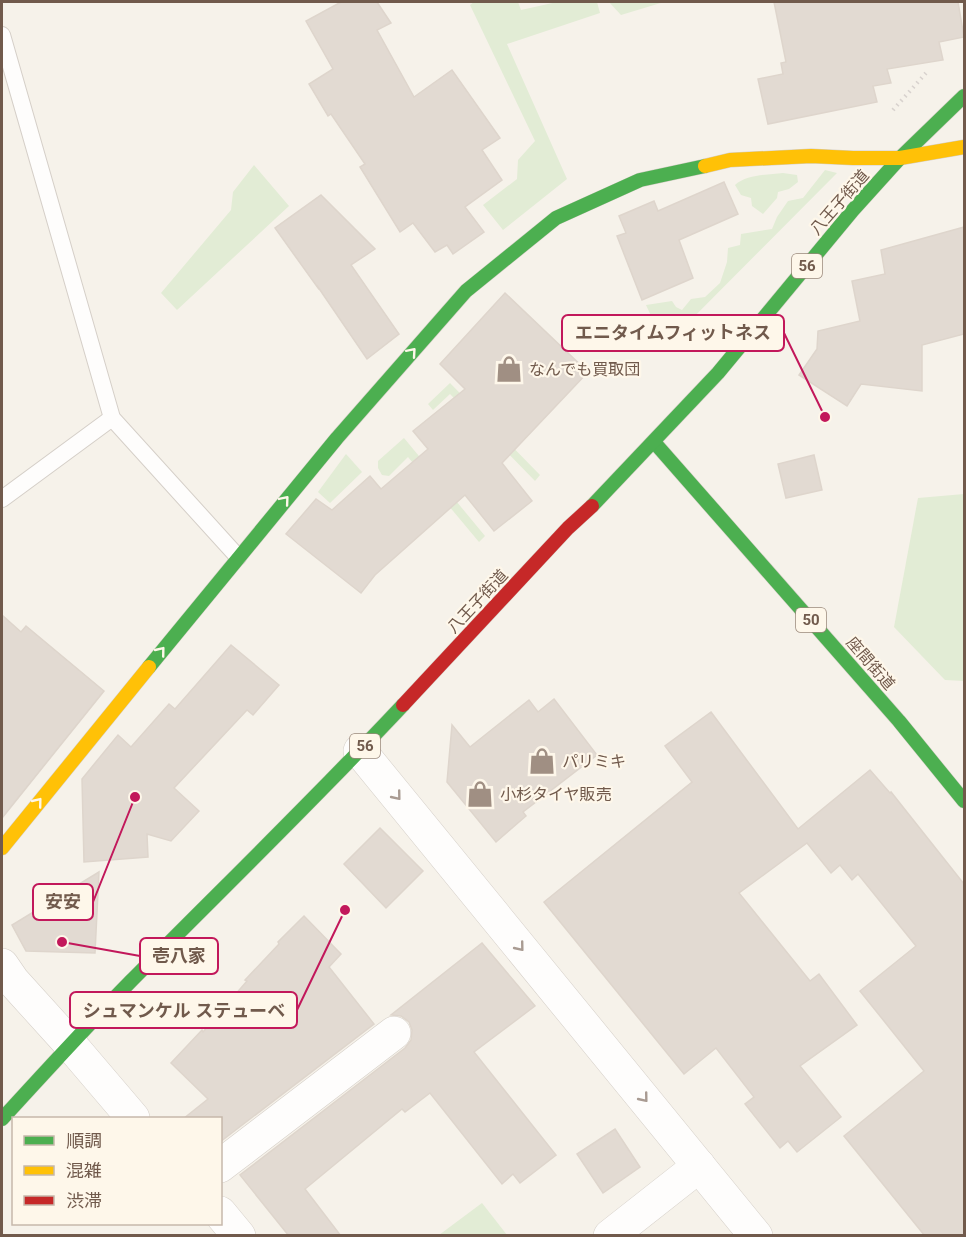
<svg xmlns="http://www.w3.org/2000/svg" width="966" height="1237" font-family="Roboto,'Noto Sans JP',sans-serif">
  <rect width="100%" height="100%" fill="#f6f2ea"/>
  <g fill="#e2ecd5">
    <polygon points="474,2 518,2 521,10 557,2 597,2 600,13 507,44 567,179 503,230 483,205 517,179 518,160 535,141 470,5"/>
    <polygon points="609,2 664,2 621,15"/>
    <polygon points="254,165 289,206 177,310 161,293 231,210 233,192"/>
    <polygon points="825,170 837,173 665,346 646,305 672,301 676,307 682,310 691,299 705,297 720,283 727,262 728,248 740,245 741,234 772,229 777,217 788,201 803,198"/>
    <path d="M783 173 797 175 798 182 789 189 778 192 777 198 763 214 752 206 751 198 741 195 735 185C747 174 768 175 783 173Z"/>
    <polygon points="450,383 540,475 535,481 450,394 433,410 428,404"/>
    <polygon points="404,438 485,536 479,542 408,457 389,476 382,475 378,468 378,461"/>
    <polygon points="346,454 362,472 330,503 318,492"/>
    <polygon points="964,494 964,681 945,680 894,627 918,498"/>
    <polygon points="482,1203 507,1235 439,1235"/>
  </g>
  <g fill="#e2dad2" stroke="#ded5cc" stroke-width="1.5">
    <polygon points="341,2 377,2 391,23 377,30 414,97 452,70 500,138 482,150 502,180 465,207 484,232 453,254 447,245 435,252 413,223 400,232 360,167 365,164 331,114 328,116 309,84 333,69 306,21"/>
    <polygon points="774,2 958,2 964,37 939,42 943,60 887,69 891,83 873,86 877,102 768,124 758,79 783,74 781,63 786,62"/>
    <polygon points="724,182 738,214 679,240 693,278 642,300 617,236 626,233 619,216 654,201 658,211"/>
    <polygon points="321,195 375,249 351,265 399,334 367,359 318,287 318,288 275,228"/>
    <polygon points="964,227 964,334 922,345 922,391 861,384 847,406 799,375 817,349 818,331 860,321 852,281 885,274 881,250"/>
    <polygon points="505,293 588,372 502,463 532,501 494,531 465,495 375,575 361,593 286,534 316,499 332,510 370,476 381,489 428,449 413,431 465,389 440,364"/>
    <polygon points="814,455 822,490 786,498 778,464"/>
    <polygon points="2,615 21,632 26,626 104,691 2,818"/>
    <polygon points="231,645 279,685 253,715 247,710 174,788 199,811 171,841 147,834 148,857 84,862 82,779 118,735 131,747 169,704 175,709"/>
    <polygon points="554,699 597,755 523,812 526,816 496,842 447,782 452,725 470,747 529,700 538,712"/>
    <polygon points="711,712 798,829 870,770 890,793 891,792 964,884 964,1236 925,1236 844,1136 924,1071 860,991 916,946 858,874 852,880 840,865 831,873 807,843 739,893 810,981 819,974 857,1025 800,1066 841,1117 797,1152 788,1141 780,1148 745,1104 754,1097 716,1048 684,1074 544,902 692,782 665,746"/>
    <polygon points="380,828 423,871 386,908 344,864"/>
    <polygon points="99,872 95,953 26,951 12,925"/>
    <polygon points="304,916 341,954 329,967 374,1024 220,1142 220,1119 183,1119 208,1099 171,1063 202,1030 203,1032 247,981 245,980 279,944 278,942"/>
    <polygon points="482,943 535,1006 474,1052 556,1155 520,1183 513,1174 502,1184 430,1093 405,1112 402,1109 305,1189 341,1236 289,1236 240,1175 405,1048 411,1040 412,1030 409,1022 401,1016 391,1015"/>
    <polygon points="615,1129 640,1167 603,1193 577,1154"/>
  </g>
  <g fill="none" stroke-linecap="round" stroke-linejoin="round">
    <defs>
      <g id="lane">
        <polyline points="2,35 112,418 238,557"/>
        <polyline points="2,499 112,418"/>
      </g>
      <g id="street">
        <polyline points="360,751 756,1236"/>
        <polyline points="2,965 13,981 70,1044 133,1118"/>
        <polyline points="220,1166 394,1033"/>
        <polyline points="220,1213 239,1236"/>
        <polyline points="610,1236 699,1166"/>
      </g>
      <g id="fast">
        <polyline points="654,442 899,721 964,801"/>
        <polyline points="592,506 718,373 853,210 900,158 964,96"/>
        <polyline points="149,667 337,438 466,291 556,218 640,180 705,166"/>
        <path d="M2 1119C44 1073 86 1027 130 982 221 890 314 800 403 705"/>
      </g>
      <g id="slow">
        <polyline points="705,166 730,160 811,156 853,158 900,158 964,147"/>
        <polyline points="2,848 149,667"/>
      </g>
      <polyline id="jam" points="403,705 568,528 592,506"/>
    </defs>
    <use href="#lane" stroke="#d5cfc8" stroke-width="18"/>
    <use href="#street" stroke="#d5cfc8" stroke-width="34"/>
    <use href="#fast" stroke="#d4cec6" stroke-width="15"/>
    <use href="#slow" stroke="#d4cec6" stroke-width="15"/>
    <use href="#jam" stroke="#d4cec6" stroke-width="15"/>
    <polyline stroke="#d8d2ce" stroke-width="4" stroke-dasharray="1.5 4.5" stroke-linecap="butt" points="893,110 926,73"/>
    <use href="#lane" stroke="#fefdfc" stroke-width="16"/>
    <use href="#street" stroke="#fefdfc" stroke-width="33"/>
    <use href="#fast" stroke="#4caf50" stroke-width="14"/>
    <use href="#slow" stroke="#ffc107" stroke-width="14"/>
    <use href="#jam" stroke="#c62828" stroke-width="14"/>
  </g>
  <defs><path id="oneway-chevron" d="M-2-3.5L2.5 0L-2 3.5" fill="none" stroke-width="1.6" stroke-linecap="round" stroke-linejoin="round" transform="scale(1.5)"/></defs>
  <g stroke="#fef7ea">
    <use href="#oneway-chevron" transform="translate(412 352) rotate(-49)"/>
    <use href="#oneway-chevron" transform="translate(285 500) rotate(-50)"/>
    <use href="#oneway-chevron" transform="translate(161 651) rotate(-51)"/>
    <use href="#oneway-chevron" transform="translate(38 802) rotate(-51)"/>
  </g>
  <g stroke="#a99b92">
    <use href="#oneway-chevron" transform="translate(397 796) rotate(51)"/>
    <use href="#oneway-chevron" transform="translate(520 947) rotate(51)"/>
    <use href="#oneway-chevron" transform="translate(644 1098) rotate(51)"/>
  </g>
  <defs>
    <symbol id="shop-bare" viewBox="-9 -9 18 18"><path d="M-5-2.5h2.3a2.7 3.5 0 0 1 5.4 0H5L5.5 6h-11ZM-1.5-2.5h3a1.5 2.3 0 0 0-3 0Z" fill="#a08f83" stroke="#fef7ea" stroke-width="2.5" paint-order="stroke"/></symbol>
  </defs>
  <g fill-rule="evenodd">
    <use href="#shop-bare" x="490" y="350" width="38" height="38"/>
    <use href="#shop-bare" x="523" y="742" width="38" height="38"/>
    <use href="#shop-bare" x="461" y="775" width="38" height="38"/>
  </g>
  <g text-anchor="middle" stroke-width="4.5" stroke-linejoin="round" paint-order="stroke">
    <g fill="#fef7ea" stroke="#9b897b" stroke-width="1.5">
      <rect x="792" y="254" width="30" height="24" rx="4.5"/>
      <rect x="796" y="608" width="30" height="24" rx="4.5"/>
      <rect x="350" y="734" width="30" height="24" rx="4.5"/>
    </g>
    <g font-size="15" font-weight="bold" fill="#715a4c">
      <text x="807" y="271">56</text>
      <text x="811" y="625">50</text>
      <text x="365" y="751">56</text>
    </g>
    <g font-size="16" fill="#715a4c" stroke="#fef7ea">
      <text transform="translate(839 202) rotate(-49)" y="6">八王子街道</text>
      <text transform="translate(477 601) rotate(-47)" y="6">八王子街道</text>
      <text transform="translate(871 663) rotate(49)" y="6">座間街道</text>
    </g>
    <g font-size="16" fill="#715a4c" stroke="#fef7ea" text-anchor="start">
      <text x="529" y="375">なんでも買取団</text>
      <text x="562" y="767">パリミキ</text>
      <text x="500" y="800">小杉タイヤ販売</text>
    </g>
  </g>
  <path fill="none" stroke="#c2185b" stroke-width="2" d="M825 417L784 333M135 797L93 902M62 942L140 956M345 910L297 1010"/>
  <g fill="#c2185b" stroke="#fef7ea" stroke-width="2">
    <circle cx="825" cy="417" r="6"/>
    <circle cx="135" cy="797" r="6"/>
    <circle cx="62" cy="942" r="6"/>
    <circle cx="345" cy="910" r="6"/>
  </g>
  <g fill="#fef7ea" stroke="#c2185b" stroke-width="2">
    <rect x="562" y="315" width="222" height="36" rx="6"/>
    <rect x="33" y="884" width="60" height="36" rx="6"/>
    <rect x="140" y="938" width="78" height="36" rx="6"/>
    <rect x="70" y="992" width="227" height="36" rx="6"/>
  </g>
  <g font-size="18" text-anchor="middle" font-weight="bold" fill="#715a4c">
    <text x="673" y="339">エニタイムフィットネス</text>
    <text x="63" y="908">安安</text>
    <text x="179" y="962">壱八家</text>
    <text x="184" y="1017">シュマンケル ステューベ</text>
  </g>
  <rect width="966" height="1237" fill="none" stroke="#715a4c" stroke-width="6"/>
  <rect x="12" y="1117" width="210" height="108" fill="#fef7ea" stroke="#c6b8ab" stroke-width="1.5"/>
  <rect x="24" y="1136" width="30" height="9" fill="#4caf50" stroke="#c6b8ab" stroke-width="1.5"/>
  <text x="66" y="1147" font-size="18" fill="#715a4c">順調</text>
  <rect x="24" y="1166" width="30" height="9" fill="#ffc107" stroke="#c6b8ab" stroke-width="1.5"/>
  <text x="66" y="1177" font-size="18" fill="#715a4c">混雑</text>
  <rect x="24" y="1196" width="30" height="9" fill="#c62828" stroke="#c6b8ab" stroke-width="1.5"/>
  <text x="66" y="1207" font-size="18" fill="#715a4c">渋滞</text>
</svg>
